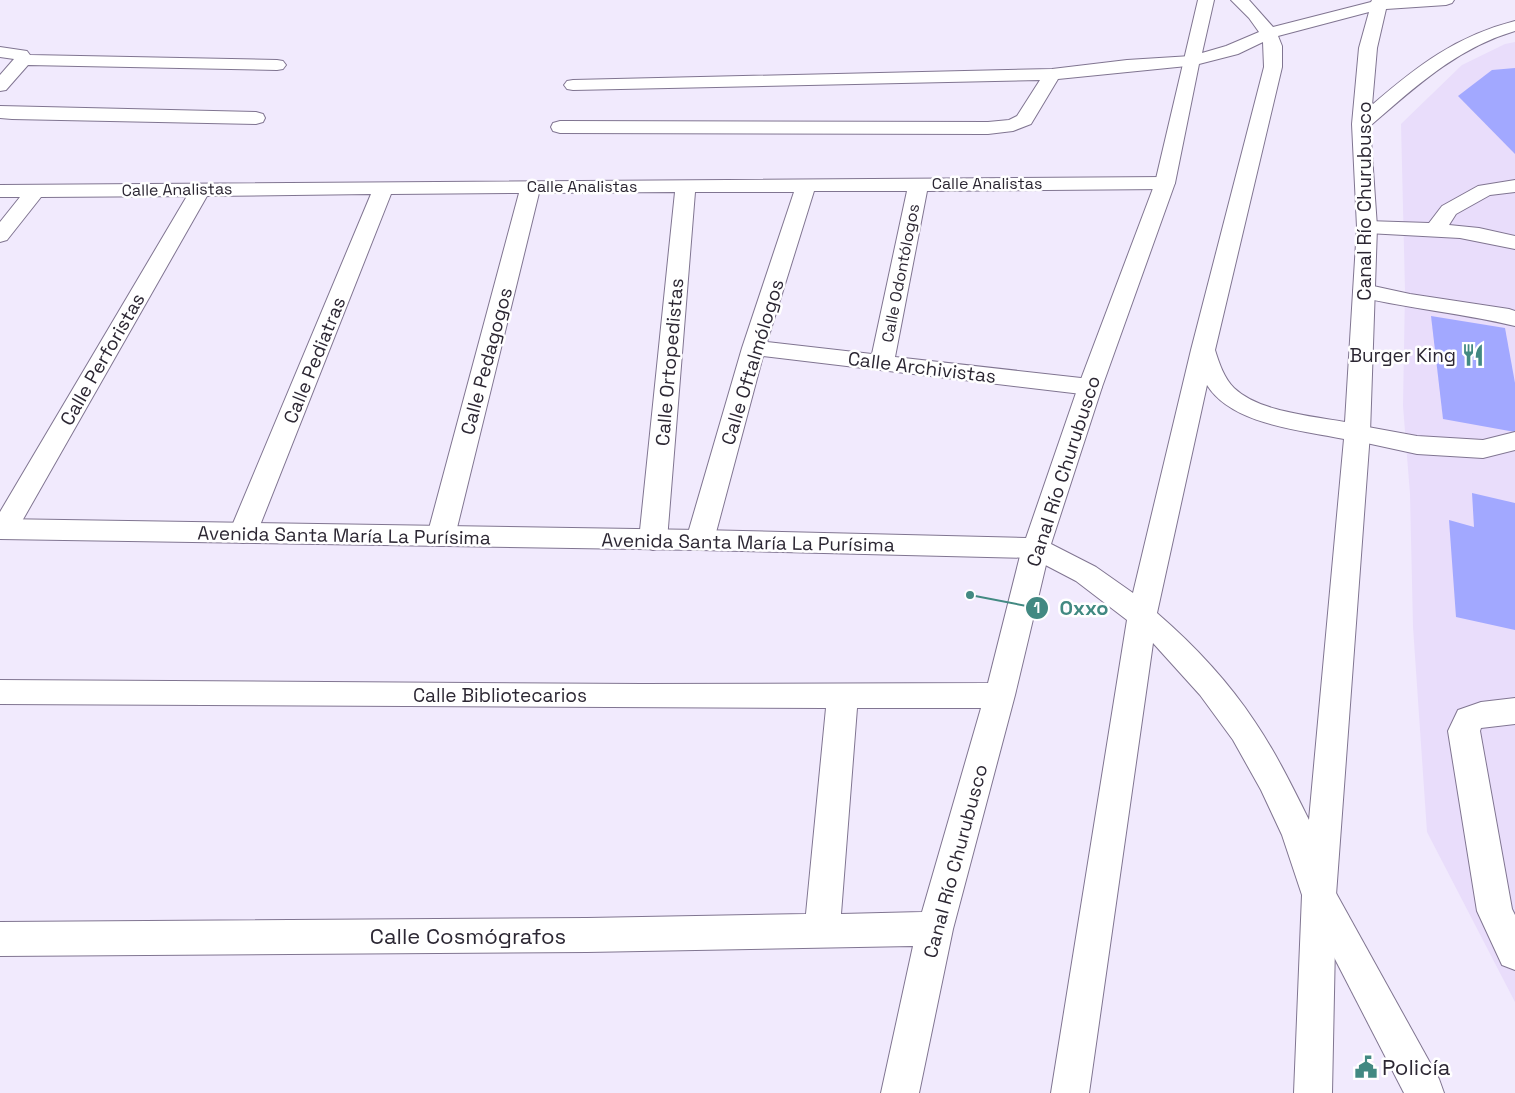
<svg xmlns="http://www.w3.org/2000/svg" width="1515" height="1093" font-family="'Space Grotesk',sans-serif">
  <rect width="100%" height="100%" fill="#f1eafd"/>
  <polygon fill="#e9ddfb" points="1515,42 1515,1002 1427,832 1413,627 1410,494 1403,406 1405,291 1401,124 1462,65 1505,44"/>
  <g fill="#a2a8ff">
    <polygon points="1515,68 1515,154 1458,96 1492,70"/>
    <polygon points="1431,316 1505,328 1515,383 1515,432 1443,419"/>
    <polygon points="1472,493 1515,503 1515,630 1456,617 1449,520 1474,527"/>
  </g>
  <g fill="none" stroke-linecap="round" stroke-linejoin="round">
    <defs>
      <g id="minor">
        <polygon points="0,47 27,51 30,55 277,60 283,61 286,65 283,69 277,70 28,65 6,90 0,91 0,75 14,59 0,57"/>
        <polygon points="1191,56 1197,57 1200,61 1197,65 1058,79 1031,124 1013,131 988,134 560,133 553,131 551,127 553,123 560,121 988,122 1009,120 1017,116 1040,80 573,90 567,89 564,85 567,81 573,80 1052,69 1127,60"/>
        <polygon points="0,106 256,112 263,114 265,118 263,122 256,124 12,119 0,118"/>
        <path d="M1165 177 1172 179 1175 183 1172 187 1165 189 927 191 895 357 1090 379 1099 382 1102 387 1099 392 1090 395 763 356 714 540 710 547 700 550 690 547 686 540 742 348 794 192H695L667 540 663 547 653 550 643 547 639 540 675 192 539 193 455 536 451 543 441 546 431 543 427 536 519 193 391 194 257 533 253 540 243 543 233 540 229 533 371 194 207 196 13 537 0 539V512L187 196 41 197 7 240 0 242V222L20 197H0V185ZM814 191H907L872 354 767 342Z"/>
        <polygon points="1515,180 1515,192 1490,195 1456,214 1449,225 1479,228 1515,236 1515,249 1460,238 1367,233 1360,231 1357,227 1360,223 1367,221 1429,223 1442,206 1478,186"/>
        <path d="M1364 284 1410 294 1509 309 1515 311V326C1463 313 1409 309 1356 296L1353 291 1356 286Z"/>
        <polygon points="1357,425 1417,436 1483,440 1515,432 1515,450 1483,458 1417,454 1348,439 1344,433 1348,427"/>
        <path d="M1036 538 1046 541 1050 548 1015 695 953 929 919 1093H881L913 946 587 952 0 956V922L587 918 806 914 826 708 0 704V680L642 684 988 683 1022 548 1026 541ZM857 708H981L922 912 841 914Z"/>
        <polygon points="1515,698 1515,724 1481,728 1480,731 1512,909 1515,915 1515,970 1502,965 1477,911 1448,731 1458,710 1481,702"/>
        <polygon points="1319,879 1331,884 1439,1079 1444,1093 1404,1093 1302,895 1307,884"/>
      </g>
      <path id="major" d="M1198 0H1214L1202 53 1226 46 1259 32 1249 18 1231 0H1249L1273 27 1371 2 1372 0H1454L1452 3 1446 5 1386 9 1377 48 1372 105C1417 66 1456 36 1515 21V31C1457 48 1415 87 1370 126L1377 227 1370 433 1336 895 1332 1093H1294L1302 895 1282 835 1261 790 1233 740 1200 695 1153 643 1089 1093H1051L1127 620 1076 581 1032 558 700 550 0 539V519L700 530 1026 538 1078 387 1155 183ZM1369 12 1359 48 1352 124 1357 227 1345 422C1312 416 1259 412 1234 388 1224 378 1219 363 1215 350L1282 67V46L1278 36ZM1263 42 1264 67 1191 350 1133 593 1096 567 1051 544 1102 387 1175 183 1199 64 1238 54ZM1207 385C1232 425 1301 430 1344 439L1309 820C1292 786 1276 753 1255 722 1228 681 1194 645 1157 613Z"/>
    </defs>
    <use href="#minor" stroke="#807591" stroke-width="2"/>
    <use href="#major" stroke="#807591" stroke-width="2"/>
    <use href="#minor" fill="#fff" fill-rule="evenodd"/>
    <use href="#major" fill="#fff" fill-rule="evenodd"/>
  </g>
  <defs>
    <symbol id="restaurant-bare" viewBox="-9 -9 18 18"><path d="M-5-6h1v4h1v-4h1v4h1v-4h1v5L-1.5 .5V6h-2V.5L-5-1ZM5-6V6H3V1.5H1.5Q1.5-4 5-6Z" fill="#428982" stroke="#fff" stroke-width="2.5" paint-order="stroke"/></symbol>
    <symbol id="civic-bare" viewBox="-9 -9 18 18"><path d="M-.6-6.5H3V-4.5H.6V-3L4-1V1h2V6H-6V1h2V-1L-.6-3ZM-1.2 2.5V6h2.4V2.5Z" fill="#428982" stroke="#fff" stroke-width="2.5" paint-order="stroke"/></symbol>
  </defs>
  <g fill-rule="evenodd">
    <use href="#restaurant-bare" x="1457" y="339" width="32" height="32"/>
    <use href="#civic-bare" x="1350" y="1051" width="32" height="32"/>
  </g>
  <g text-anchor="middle" stroke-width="5" stroke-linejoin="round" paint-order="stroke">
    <g font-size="16" fill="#2c2733" stroke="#fff">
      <text x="987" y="189">Calle Analistas</text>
      <text x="582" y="192">Calle Analistas</text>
      <text transform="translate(177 189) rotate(-1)" y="6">Calle Analistas</text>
      <text transform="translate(900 273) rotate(-79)" y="6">Calle Odontólogos</text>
    </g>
    <g font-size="19" fill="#2c2733" stroke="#fff">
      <text transform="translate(1364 201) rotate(-90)" y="7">Canal Río Churubusco</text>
      <text transform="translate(102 359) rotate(-60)" y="7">Calle Perforistas</text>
      <text transform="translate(314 360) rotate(-68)" y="7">Calle Pediatras</text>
      <text transform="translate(486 361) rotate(-75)" y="7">Calle Pedagogos</text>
      <text transform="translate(669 362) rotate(-85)" y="7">Calle Ortopedistas</text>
      <text transform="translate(752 362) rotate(-73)" y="7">Calle Oftalmólogos</text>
      <text transform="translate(922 367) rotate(7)" y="7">Calle Archivistas</text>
      <text transform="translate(1063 471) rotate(-72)" y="7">Canal Río Churubusco</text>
      <text transform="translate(344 535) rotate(1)" y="7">Avenida Santa María La Purísima</text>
      <text transform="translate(748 542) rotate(1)" y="7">Avenida Santa María La Purísima</text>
      <text x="500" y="702">Calle Bibliotecarios</text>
      <text transform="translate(955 861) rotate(-75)" y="7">Canal Río Churubusco</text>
    </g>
    <g font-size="19" fill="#2c2733" stroke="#fff" text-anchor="end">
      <text x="1456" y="362">Burger King</text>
    </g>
    <g font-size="22" fill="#2c2733" stroke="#fff">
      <text x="468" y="944">Calle Cosmógrafos</text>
    </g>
    <g font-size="22" fill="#2c2733" stroke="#fff" text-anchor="start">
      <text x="1382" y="1075">Policía</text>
    </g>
  </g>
  <path fill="none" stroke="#428982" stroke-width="2" d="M970 595L1037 608"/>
  <g fill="#428982" stroke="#fff" stroke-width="2">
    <circle cx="970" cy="595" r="5"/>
    <circle cx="1037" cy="608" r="12"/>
  </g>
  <g font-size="15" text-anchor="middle" font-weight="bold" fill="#fff">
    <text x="1037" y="613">1</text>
  </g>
  <g font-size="20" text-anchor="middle" font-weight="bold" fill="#428982" stroke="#fff" stroke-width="5" stroke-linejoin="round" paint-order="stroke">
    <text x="1084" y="615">Oxxo</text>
  </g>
</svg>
